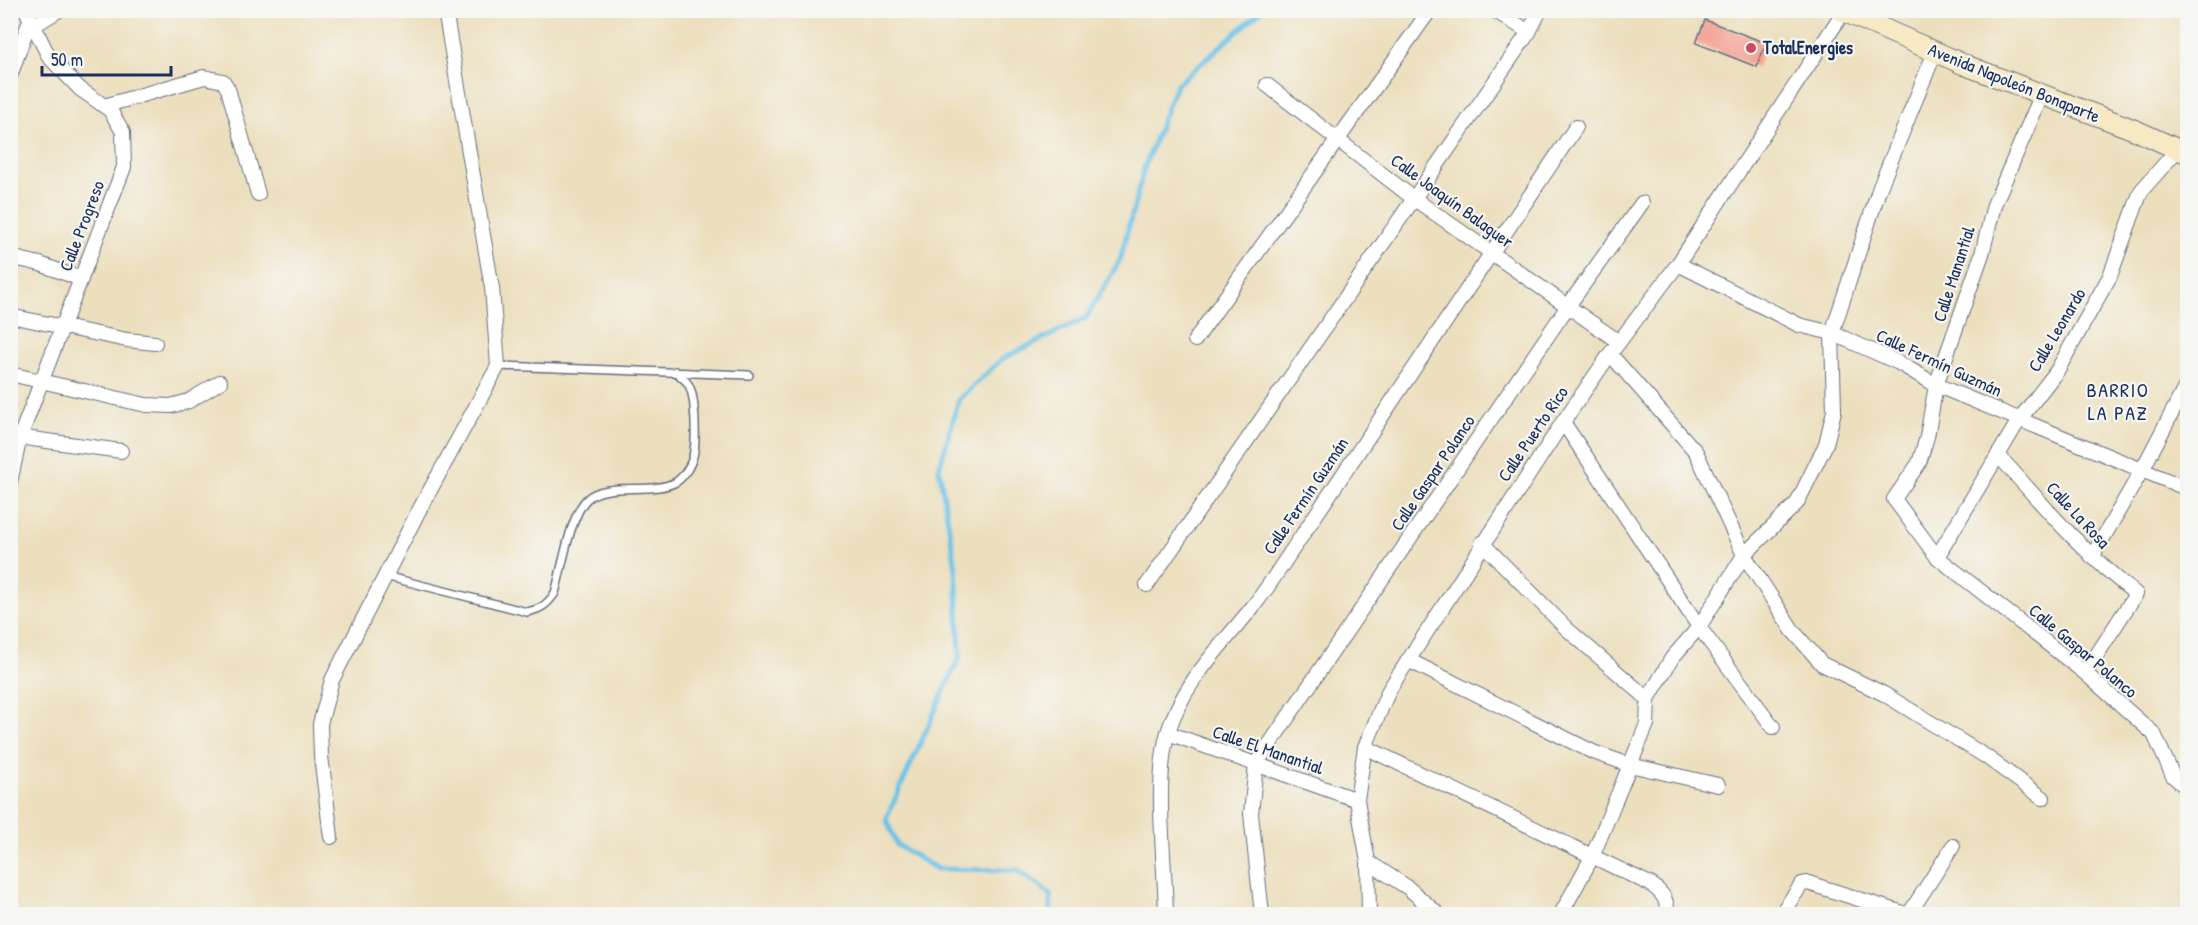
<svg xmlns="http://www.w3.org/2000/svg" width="2198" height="925" font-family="'Patrick Hand',sans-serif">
  <rect width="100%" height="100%" fill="#f6f6f2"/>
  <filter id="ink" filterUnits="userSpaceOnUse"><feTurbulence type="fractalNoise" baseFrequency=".0167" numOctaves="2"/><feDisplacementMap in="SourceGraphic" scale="12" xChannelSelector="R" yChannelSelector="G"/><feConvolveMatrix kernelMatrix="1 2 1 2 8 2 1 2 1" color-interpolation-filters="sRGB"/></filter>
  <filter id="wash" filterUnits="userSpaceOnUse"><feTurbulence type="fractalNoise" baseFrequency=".008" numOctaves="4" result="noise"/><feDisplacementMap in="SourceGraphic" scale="24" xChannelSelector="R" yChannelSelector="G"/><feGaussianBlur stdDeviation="1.35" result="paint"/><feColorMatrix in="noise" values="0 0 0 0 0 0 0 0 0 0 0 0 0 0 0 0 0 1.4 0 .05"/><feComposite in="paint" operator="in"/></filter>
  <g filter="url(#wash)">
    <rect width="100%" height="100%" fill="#ecdfbd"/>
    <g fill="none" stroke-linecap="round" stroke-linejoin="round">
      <polyline stroke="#6ac2e7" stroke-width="5" points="1051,914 1050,894 1017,870 937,869 897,845 886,819 960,656 956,568 939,469 959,399 1002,359 1086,318 1120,260 1145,165 1176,85 1262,10"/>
    </g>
    <g id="blocks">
      <polygon fill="#f4a597" points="1705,20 1766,43 1757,67 1696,43"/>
    </g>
  </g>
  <g filter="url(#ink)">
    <use href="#blocks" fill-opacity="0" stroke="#646d7f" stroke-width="1.5"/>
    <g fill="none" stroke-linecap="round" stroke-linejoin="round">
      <defs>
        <g id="lane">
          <polyline points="498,366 749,375"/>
          <path d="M385 576 527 612C541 609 547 605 555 593 562 569 570 515 587 499 605 481 652 495 676 482 685 476 693 462 694 451 696 438 696 395 688 384 685 379 679 375 675 371"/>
        </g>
        <g id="street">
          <polyline points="1494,10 1529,32"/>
          <polyline points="33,26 59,10"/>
          <polyline points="10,76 30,20"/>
          <polyline points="1267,85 1413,198 1619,342"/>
          <polyline points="2042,94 1994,205 1982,254 1936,385 1927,437 1919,463 1894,499 1937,557 2085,673 2154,734 2173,776 2188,789"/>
          <polyline points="104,106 204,77 223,81 228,89 258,194"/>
          <polyline points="10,257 40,264 81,279"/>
          <polyline points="1678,264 1799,325 1832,333 1899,363 1936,385 2188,489"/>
          <polyline points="10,316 127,340 155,343"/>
          <polyline points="1195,340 1430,10"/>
          <polyline points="1610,354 1696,452 1744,555 1793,631 1822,664 1884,694 1985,756 2043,798"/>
          <polyline points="10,374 146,405 171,406 189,401 220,382"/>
          <polyline points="1563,422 1699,627 1773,727"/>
          <polyline points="10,436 121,451"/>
          <path d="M1998 455C2042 504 2084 554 2136 594L2085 673"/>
          <polyline points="10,482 20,437 124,167 123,132 110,110 80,89 49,57 26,10"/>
          <polyline points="1482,543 1567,629 1648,699"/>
          <polyline points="1937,557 2019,420 2057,371 2110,276 2141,191 2178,149"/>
          <polyline points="2092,557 2142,470 2188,382"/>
          <polyline points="1147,585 1529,32 1540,10"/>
          <polyline points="1408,660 1593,752 1630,765 1718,785"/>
          <polyline points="1168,733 1357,800"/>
          <path d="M1365 747 1652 885C1663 894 1668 900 1667 914"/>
          <polyline points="331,837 321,756 320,724 332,680 417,514 498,366 492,288 445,10"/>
          <polyline points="1368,862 1407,887 1438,914"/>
          <path d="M1166 914C1165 863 1154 779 1168 732 1184 680 1223 645 1255 604 1270 585 1283 563 1297 543L1576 127"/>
          <polyline points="1262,914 1251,814 1256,764 1568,306 1642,203"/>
          <polyline points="1369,914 1368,862 1357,800 1365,747 1389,690 1563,422 1610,354 1678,264 1844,11"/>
          <polyline points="1561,914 1592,857 1647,724 1648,699 1672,658 1699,627 1744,555 1797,503 1826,444 1834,411 1832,333 1880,187 1935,52"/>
          <polyline points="1781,914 1802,884 1808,883 1906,914"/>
          <polyline points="1909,914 1953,846"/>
        </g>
        <polyline id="secondary" points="1841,10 1965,65 2135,130 2188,154"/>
      </defs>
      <use href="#lane" stroke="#646d7f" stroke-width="10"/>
      <use href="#street" stroke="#646d7f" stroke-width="16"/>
      <use href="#secondary" stroke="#646d7f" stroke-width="22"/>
      <use href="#lane" stroke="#fff" stroke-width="7"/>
      <use href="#street" stroke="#fff" stroke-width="14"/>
      <use href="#secondary" stroke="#f6e9c3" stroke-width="20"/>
    </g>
  </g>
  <circle fill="#d1495b" stroke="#f6f6f2" stroke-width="2" cx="1751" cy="48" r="6"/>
  <g text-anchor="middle" stroke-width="4.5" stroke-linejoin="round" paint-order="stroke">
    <g font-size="18" font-weight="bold" fill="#1b2f5e" stroke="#f6f6f2" text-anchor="start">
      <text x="1763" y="54">TotalEnergies</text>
    </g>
    <g font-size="18" fill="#1b2f5e" stroke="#f6f6f2">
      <text transform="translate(2014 83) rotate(22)" y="6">Avenida Napoleón Bonaparte</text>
      <text transform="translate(1452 201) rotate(36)" y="6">Calle Joaquín Balaguer</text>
      <text transform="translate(82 226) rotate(-69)" y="6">Calle Progreso</text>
      <text transform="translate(1954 274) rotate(-72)" y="6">Calle Manantial</text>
      <text transform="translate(2057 330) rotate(-59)" y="6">Calle Leonardo</text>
      <text transform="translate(1939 363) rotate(25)" y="6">Calle Fermín Guzmán</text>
      <text transform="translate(1533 434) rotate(-56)" y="6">Calle Puerto Rico</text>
      <text transform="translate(1433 473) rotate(-56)" y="6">Calle Gaspar Polanco</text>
      <text transform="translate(1306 496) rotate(-56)" y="6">Calle Fermín Guzmán</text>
      <text transform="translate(2078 515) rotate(47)" y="6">Calle La Rosa</text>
      <text transform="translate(2083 651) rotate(40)" y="6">Calle Gaspar Polanco</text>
      <text transform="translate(1268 750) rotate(19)" y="6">Calle El Manantial</text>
    </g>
    <g font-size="20" letter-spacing="1.5" fill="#1b2f5e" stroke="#f6f6f2">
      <text x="2118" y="397">BARRIO<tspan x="2118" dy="23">LA PAZ</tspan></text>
    </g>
  </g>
  <rect width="2198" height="925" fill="none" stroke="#f6f6f2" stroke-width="36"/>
  <path d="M42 66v9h129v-9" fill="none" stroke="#1b2f5e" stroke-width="3"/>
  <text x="51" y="66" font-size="18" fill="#1b2f5e" stroke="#f6f6f2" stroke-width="4.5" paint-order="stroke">50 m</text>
</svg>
